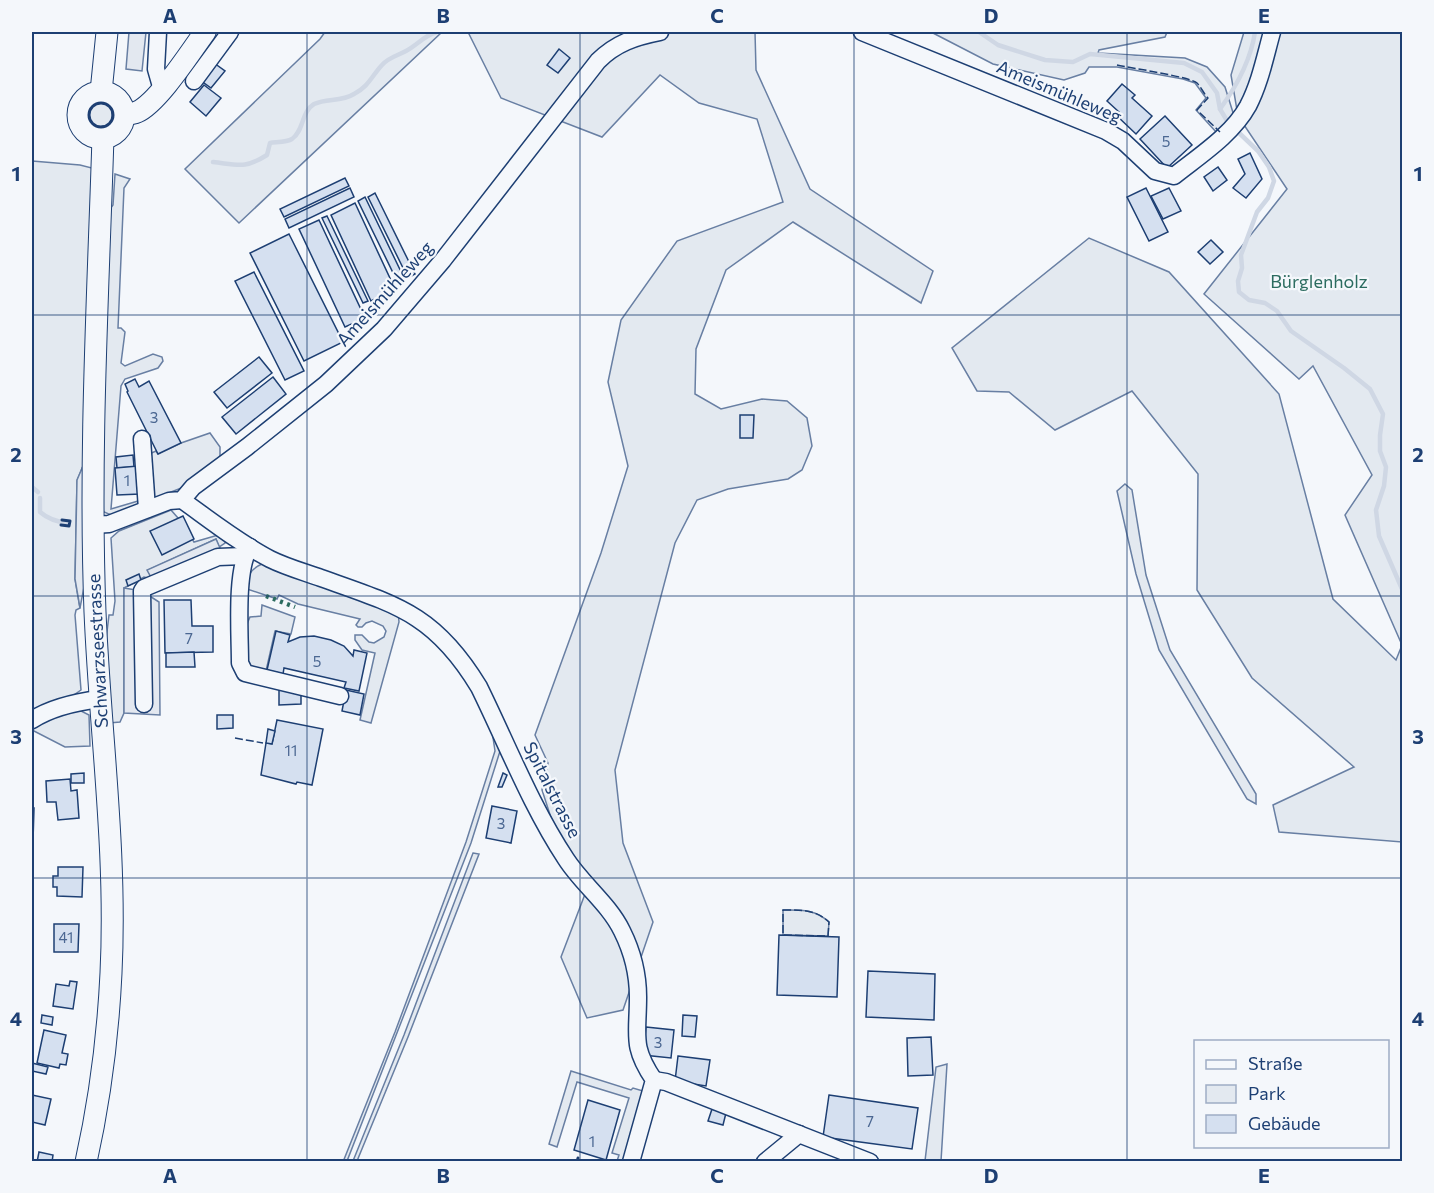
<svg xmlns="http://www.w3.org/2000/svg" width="1434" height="1193" font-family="Commissioner,sans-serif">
  <rect width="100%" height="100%" fill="#f4f7fb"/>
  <g fill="#e3e9f0" stroke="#687fa3" stroke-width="1.5">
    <polygon points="325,32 442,32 239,223 185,169 320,39"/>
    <polygon points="468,32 755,32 756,70 810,189 933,271 921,303 793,222 726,270 696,349 695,394 721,409 762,399 787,401 807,418 812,446 802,470 788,479 728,489 697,500 675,543 615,770 623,843 653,922 623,1010 587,1018 561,957 590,881 554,827 542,790 548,763 535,735 601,553 628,466 608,382 621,320 677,241 783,202 757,119 699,103 660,75 602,137 501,98"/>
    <polygon points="931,32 1167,32 1165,37 1099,50 1098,53 1185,58 1207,67 1225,87 1235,119 1217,133 1196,110 1206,98 1195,83 1183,79 1117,67 1089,67 1085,73 1064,80 993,64"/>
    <polygon points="1244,32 1402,32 1402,842 1279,832 1273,805 1354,767 1252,678 1197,590 1198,474 1132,391 1055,430 1009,392 977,391 952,348 1089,238 1169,272 1279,394 1333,599 1396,660 1402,645 1345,515 1372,475 1313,366 1299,379 1204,294 1287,189 1238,116 1231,75"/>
    <circle cx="101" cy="115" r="12"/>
    <polygon points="32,161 80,165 92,168 94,195 83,466 77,481 75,579 80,608 76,610 75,615 81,690 71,697 77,709 89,715 90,746 65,747 32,730"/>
    <polygon points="115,174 130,179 124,188 118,328 121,328 125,332 121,363 125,366 153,354 162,357 163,361 158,368 125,379 121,386 111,509 138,501 143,498 142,503 111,515 104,512 101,507 110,209 113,205"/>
    <polygon points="210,433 220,447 220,459 184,487 153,499 147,455 156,451 158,454 181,443"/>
    <polygon points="1125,484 1132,490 1146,575 1170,650 1256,794 1256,804 1247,799 1159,650 1136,574 1117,491"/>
    <polygon points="171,510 185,526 194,542 218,535 225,540 225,543 219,547 216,539 148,570 152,579 144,577 124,588 124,713 120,722 109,723 106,640 109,615 113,615 115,601 111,538 119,531"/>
    <path d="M264 563 398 611 399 622 371 723 360 720 375 653 362 650 355 640V635H362L369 642 374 643 384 637 386 631 383 626 372 621 366 623 362 627H358L356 625 360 619 298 604 279 595 277 599 247 589C247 575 250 569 264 563Z"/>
    <path d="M262 605 295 617 291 634 275 631 266 671 251 669C244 657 243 629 250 617L261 616Z"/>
    <polygon points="492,731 501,748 471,843 347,1161 343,1162 395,1032 466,842 495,751"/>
    <polygon points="473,853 479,854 408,1037 357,1161 353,1161 404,1035"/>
    <path d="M783 910C801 910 815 909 829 922L828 936 783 935Z"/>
    <polygon points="947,1064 941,1161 925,1161 936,1067"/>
    <polygon points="571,1071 631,1090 633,1088 643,1091 624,1161 617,1161 619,1155 612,1153 629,1098 577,1082 557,1147 549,1144"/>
  </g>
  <g fill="#e3e8f0" stroke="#687fa3" stroke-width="1.5">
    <polygon points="129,32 146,32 142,71 126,69"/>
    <polygon points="83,466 85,466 84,587 80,608 75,579 77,480"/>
    <polygon points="216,539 220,548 152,579 147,570"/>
    <polygon points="124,588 142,591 159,602 160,715 124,713"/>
  </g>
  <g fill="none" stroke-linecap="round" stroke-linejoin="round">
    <g stroke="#cfd7e4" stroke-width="4.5">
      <polyline points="979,32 998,45 1045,60 1073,62 1090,54 1184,63 1202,72 1217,93 1220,109 1229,124"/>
      <path d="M1220 109C1236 87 1251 59 1255 32"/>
      <polyline points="1236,130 1258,151 1269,167 1274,181 1268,198 1257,212 1241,255 1242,268 1238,281 1239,292 1249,300 1265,303 1277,311 1291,331 1344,368 1370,389 1383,414 1380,435 1380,451 1386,467 1384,486 1376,510 1379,536 1402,589"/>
      <path d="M213 162C239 165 245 169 267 155L270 143C277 142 287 142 292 139 304 131 301 112 314 104 327 98 341 102 354 94 369 86 371 77 382 65 389 57 397 56 406 51 417 45 425 35 437 32"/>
      <polyline points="32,487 38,492"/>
      <path d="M40 498V512C48 519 57 522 68 523"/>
    </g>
  </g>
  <g fill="#d5e0f0" stroke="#1d3f73" stroke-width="1.5">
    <polygon points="559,49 570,58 558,73 547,65"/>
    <polygon points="214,63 225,71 211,88 200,80"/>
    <polygon points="1122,84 1135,95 1132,98 1152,116 1136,134 1116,115 1119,112 1107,101"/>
    <polygon points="204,85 221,98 206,116 190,102"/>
    <polygon points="1165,116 1192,145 1167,168 1140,139"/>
    <polygon points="1250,153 1262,179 1246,198 1233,188 1245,174 1238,159"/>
    <polygon points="1218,167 1227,180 1213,191 1204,177"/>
    <polygon points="345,178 349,186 284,217 280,209"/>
    <polygon points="350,188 354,197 289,228 285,219"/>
    <polygon points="1146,188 1168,232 1149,241 1127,197"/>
    <polygon points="1169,188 1181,211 1163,219 1151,196"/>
    <polygon points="375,193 415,274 408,278 368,197"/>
    <polygon points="365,197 405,280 398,283 358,201"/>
    <polygon points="355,203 395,289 371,301 331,215"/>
    <polygon points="327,216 368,301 363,303 322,218"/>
    <polygon points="319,220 365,318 345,327 299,229"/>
    <polygon points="289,234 343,342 304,361 250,253"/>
    <polygon points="1211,240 1223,252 1210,264 1198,252"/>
    <polygon points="254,272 304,371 285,380 235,281"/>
    <polygon points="259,357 272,373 227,408 214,392"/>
    <polygon points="273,377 286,394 236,434 222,417"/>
    <polygon points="135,379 139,387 149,381 181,443 158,454 127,392 128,391 125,384"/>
    <polygon points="740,415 754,415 753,438 740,438"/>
    <polygon points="133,455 134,467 117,468 116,457"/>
    <polygon points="138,466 140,494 117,495 115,468"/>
    <polygon points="183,516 194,539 162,555 150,531"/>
    <polygon points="139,574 141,580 128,586 126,580"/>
    <polygon points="164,600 191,600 192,626 213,626 213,652 165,653"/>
    <polygon points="276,631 290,635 288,642 300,637 314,636 331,640 344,646 353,656 354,650 367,653 359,691 344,688 346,682 284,668 283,674 267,670"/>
    <polygon points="194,652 195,667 166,667 166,653"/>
    <polygon points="279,688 301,693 301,704 279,705"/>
    <polygon points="346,690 364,694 360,715 342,711"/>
    <polygon points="217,715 233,715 233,728 217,729"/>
    <polygon points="277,720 323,729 312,785 297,782 296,784 261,775 266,743 272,744"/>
    <polygon points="268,729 275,731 272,744 266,743"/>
    <polygon points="84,773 84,783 71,783 71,774"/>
    <polygon points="503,773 507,775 502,787 498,787"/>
    <polygon points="70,779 71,791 77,790 79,818 58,820 56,802 47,802 46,781"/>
    <polygon points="492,806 517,811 511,843 486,838"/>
    <polygon points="32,808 34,808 33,841 32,841"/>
    <polygon points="58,867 83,867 82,897 57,896 57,887 53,887 53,876 58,876"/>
    <polygon points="54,924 79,924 78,952 54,952"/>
    <polygon points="779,935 839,937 837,997 777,995"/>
    <polygon points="868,971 935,974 934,1020 866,1017"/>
    <polygon points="70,981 77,982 73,1009 53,1006 56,984 69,986"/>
    <polygon points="42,1015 53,1017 52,1025 41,1023"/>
    <polygon points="683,1015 697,1016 695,1037 682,1036"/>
    <polygon points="646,1027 674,1030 671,1058 643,1055"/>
    <polygon points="44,1030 66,1035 62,1053 68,1054 66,1065 60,1064 59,1068 37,1063"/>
    <polygon points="931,1037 933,1075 908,1076 907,1038"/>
    <polygon points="678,1056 710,1060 706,1086 675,1081"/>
    <polygon points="32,1063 48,1067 46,1074 32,1071"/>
    <polygon points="32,1095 51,1099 45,1125 32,1122"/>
    <polygon points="829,1095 918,1108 912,1149 823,1137"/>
    <polygon points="588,1100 620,1110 606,1160 574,1150"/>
    <polygon points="712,1109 726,1113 723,1125 708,1121"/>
    <polygon points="39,1152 53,1155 52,1162 37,1162"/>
  </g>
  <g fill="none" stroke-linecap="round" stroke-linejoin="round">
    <defs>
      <g id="minor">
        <polyline points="158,32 156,69 162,90"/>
        <path d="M862 32 1106 131 1123 141 1155 171 1174 176C1199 156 1232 135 1248 106 1260 83 1265 57 1272 32"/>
        <polyline points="194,81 230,32"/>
        <polyline points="142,439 147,509"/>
        <path d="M182 500C210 520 239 543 270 559 286 567 304 572 321 578 397 605 435 614 479 687 507 744 531 806 566 859 582 884 609 904 622 931 632 951 638 975 638 997 638 1036 631 1046 654 1080L631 1162"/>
        <path d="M93 525 109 524 169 501 182 500 193 487 247 447 326 384 384 329 443 260 598 61C616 43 635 37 660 32"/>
        <path d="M250 547C235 569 240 634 240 663L245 673 340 696"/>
        <polyline points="144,704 142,591 144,588 218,557 244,556"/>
        <path d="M32 720C52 707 76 702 100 699"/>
        <polyline points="654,1080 666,1082 870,1162"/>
        <polyline points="765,1162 799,1134"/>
      </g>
      <g id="major">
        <polyline points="101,92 107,32"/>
        <circle cx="101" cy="115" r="23"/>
        <path d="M123 114C128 114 133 114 137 112 158 103 191 51 205 32"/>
        <path d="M86 1162C100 1099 108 1036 111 973 117 852 100 732 95 612 89 454 98 296 103 137"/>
      </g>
    </defs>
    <use href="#minor" stroke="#1d3f73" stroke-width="19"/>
    <use href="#major" stroke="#1d3f73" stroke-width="23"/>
    <use href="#minor" stroke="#f4f7fb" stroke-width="16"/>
    <use href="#major" stroke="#f4f7fb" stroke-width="21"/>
    <polyline stroke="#2c6c60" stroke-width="4.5" stroke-dasharray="3 4.5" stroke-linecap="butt" points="266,596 295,607"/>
    <g stroke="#1d3f73" stroke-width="1.5" stroke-dasharray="8 3" stroke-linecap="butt">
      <path d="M1117 65C1131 68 1191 77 1197 83 1201 87 1204 94 1208 98L1197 110 1220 132"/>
      <polyline points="235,738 263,743"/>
      <path d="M783 910C801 910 815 909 829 922L828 936 783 935Z"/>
    </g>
    <g stroke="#1d3f73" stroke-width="3">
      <circle cx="101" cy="115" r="12"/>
      <polyline points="61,525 69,526 70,521 62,520"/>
      <polyline points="577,1162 578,1158"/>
    </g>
  </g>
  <path fill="none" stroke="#1d3f73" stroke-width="1.5" stroke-opacity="0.55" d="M307 32V1162M580 32V1162M854 32V1162M1127 32V1162M32 315H1402M32 596H1402M32 878H1402"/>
  <g text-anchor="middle" stroke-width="4.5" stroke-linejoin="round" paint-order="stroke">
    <g font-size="15" fill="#4b6792">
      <text x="1166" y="147">5</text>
      <text x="154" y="423">3</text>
      <text x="127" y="486">1</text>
      <text x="189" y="644">7</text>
      <text x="317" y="667">5</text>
      <text x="291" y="756">11</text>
      <text x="501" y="829">3</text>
      <text x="66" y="943">41</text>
      <text x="658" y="1048">3</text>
      <text x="870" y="1127">7</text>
      <text x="592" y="1147">1</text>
    </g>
    <g font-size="18" fill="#1d3f73" stroke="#f4f7fb">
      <text transform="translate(1059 92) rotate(23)" y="6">Ameismühleweg</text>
      <text transform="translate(385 294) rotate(-48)" y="6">Ameismühleweg</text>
      <text transform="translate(98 651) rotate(-93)" y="6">Schwarzseestrasse</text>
      <text transform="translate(552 790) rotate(63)" y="6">Spitalstrasse</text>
    </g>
    <g font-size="18" fill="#2c6c60" stroke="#f4f7fb">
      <text x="1319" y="288">Bürglenholz</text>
    </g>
  </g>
  <rect width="1434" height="1193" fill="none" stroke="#f4f7fb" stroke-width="66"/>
  <rect x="1194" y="1040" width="195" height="108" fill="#f4f7fb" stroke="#9eadc5" stroke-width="1.5"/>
  <rect x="1206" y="1060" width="30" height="9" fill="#f4f7fb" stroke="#9eadc5" stroke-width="1.5"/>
  <text x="1248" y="1070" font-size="18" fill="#1d3f73">Straße</text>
  <rect x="1206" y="1085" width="30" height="18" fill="#e3e9f0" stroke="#9eadc5" stroke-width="1.5"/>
  <text x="1248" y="1100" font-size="18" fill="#1d3f73">Park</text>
  <rect x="1206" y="1115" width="30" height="18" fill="#d5e0f0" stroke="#9eadc5" stroke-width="1.5"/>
  <text x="1248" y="1130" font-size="18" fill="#1d3f73">Gebäude</text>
  <rect x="33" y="33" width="1368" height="1127" fill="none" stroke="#1d3f73" stroke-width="2"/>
  <g font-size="20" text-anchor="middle" font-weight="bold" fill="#1d3f73">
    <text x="170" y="23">A</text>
    <text x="443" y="23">B</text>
    <text x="717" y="23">C</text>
    <text x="991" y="23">D</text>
    <text x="1264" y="23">E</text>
    <text x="16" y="181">1</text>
    <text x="1418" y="181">1</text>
    <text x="16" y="462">2</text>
    <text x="1418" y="462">2</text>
    <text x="16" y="744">3</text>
    <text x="1418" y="744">3</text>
    <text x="16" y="1026">4</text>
    <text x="1418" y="1026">4</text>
    <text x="170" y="1183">A</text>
    <text x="443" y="1183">B</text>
    <text x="717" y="1183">C</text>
    <text x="991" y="1183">D</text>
    <text x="1264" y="1183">E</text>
  </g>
</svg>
